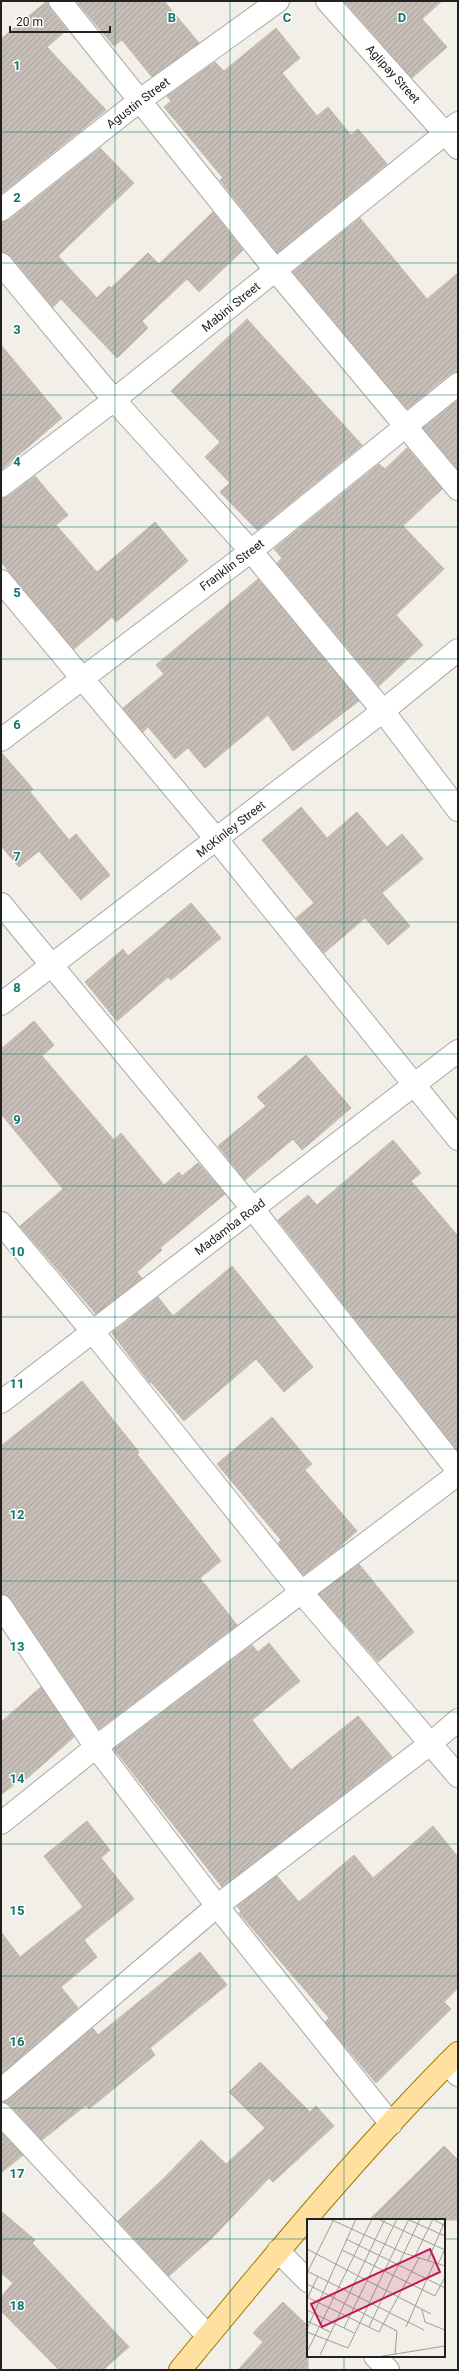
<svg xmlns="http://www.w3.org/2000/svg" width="459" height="2371" font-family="Roboto,sans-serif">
  <defs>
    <pattern id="building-hatch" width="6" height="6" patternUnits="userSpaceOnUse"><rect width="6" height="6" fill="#c6beb6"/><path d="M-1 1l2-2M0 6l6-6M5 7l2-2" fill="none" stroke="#aaa39c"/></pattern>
  </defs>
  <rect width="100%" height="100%" fill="#f1efe7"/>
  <g fill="url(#building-hatch)" stroke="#c4b7a8">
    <polygon points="47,1 50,9 67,30 47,47 106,110 1,194 1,39"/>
    <polygon points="76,1 164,1 199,43 152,77 122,40 114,46"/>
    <polygon points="344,1 442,1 422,19 447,47 412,78"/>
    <polygon points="276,28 300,58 282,73 317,116 328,107 351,135 358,129 387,164 277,253 220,180 223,178 164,107 171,101 167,96 215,62 224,71"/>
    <polygon points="100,148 134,183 58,256 97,298 109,286 111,288 148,253 159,264 213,212 243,250 199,292 187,279 142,321 148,328 117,358 61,299 53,307 11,256 1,252 1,222 9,220"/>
    <polygon points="360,218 427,299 458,273 458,372 450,374 407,409 293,272"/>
    <polygon points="247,319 362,445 257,530 220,492 230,483 205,457 220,442 171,391"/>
    <polygon points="1,345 62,418 1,470"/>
    <polygon points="458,400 458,470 423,428"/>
    <polygon points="407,448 442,489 403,526 444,569 396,615 423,645 379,686 277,563 282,558 274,549 379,464 385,469"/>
    <polygon points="35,476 68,515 56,525 97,572 155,522 188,561 116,622 112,617 74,649 1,562 1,498 9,496"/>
    <polygon points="258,579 359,701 293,751 268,715 205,768 188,748 175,759 148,727 143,732 123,708 164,674 156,665"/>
    <polygon points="1,752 33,789 30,792 69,840 76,834 110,875 81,900 39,851 19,867 1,846"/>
    <polygon points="301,807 327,838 357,812 387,847 402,834 423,859 382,893 410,926 388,945 365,918 324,953 296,918 314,903 262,840"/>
    <polygon points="191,903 221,938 171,980 168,977 117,1021 85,982 123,949 128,956"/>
    <polygon points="34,1021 54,1045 42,1056 114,1140 121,1133 164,1185 179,1172 182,1176 198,1163 225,1194 160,1248 162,1250 137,1272 142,1278 96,1314 20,1226 63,1189 1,1114 1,1049"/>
    <polygon points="306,1055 351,1108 302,1150 293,1139 245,1180 218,1146 266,1106 257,1097"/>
    <polygon points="393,1140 421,1173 411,1181 458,1236 458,1451 278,1220 308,1195 317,1205"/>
    <polygon points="232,1266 313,1367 284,1392 256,1359 184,1421 151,1382 150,1383 112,1333 158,1297 173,1316"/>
    <polygon points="82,1381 139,1452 137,1454 221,1561 200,1578 237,1625 99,1729 11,1599 1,1594 1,1446"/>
    <polygon points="272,1417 312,1464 305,1470 357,1531 342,1544 343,1545 303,1575 278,1543 281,1540 217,1464"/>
    <polygon points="359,1564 414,1632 378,1662 319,1594"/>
    <polygon points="269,1643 300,1681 252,1720 291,1770 358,1716 392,1757 222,1887 114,1749 252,1645 258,1652"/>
    <polygon points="41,1687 74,1737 24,1781 22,1778 1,1795 1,1722"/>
    <polygon points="87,1821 110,1850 101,1858 134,1899 84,1940 97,1957 61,1987 78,2008 1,2074 1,1932 20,1957 83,1907 44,1856"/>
    <polygon points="433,1826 458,1857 458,1988 444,2002 451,2009 376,2083 325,2022 329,2018 239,1913 241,1911 237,1906 277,1876 299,1902 354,1855 373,1878"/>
    <polygon points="200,1952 227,1985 150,2048 155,2055 89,2109 86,2105 42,2140 10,2105 4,2102 93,2028 98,2035"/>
    <polygon points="260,2062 310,2112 316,2106 334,2126 273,2182 269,2178 212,2238 169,2276 118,2221 163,2179 201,2140 226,2164 265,2128 229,2092"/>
    <polygon points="1,2132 23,2155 1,2173"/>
    <polygon points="444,2146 458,2160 458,2220 369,2220"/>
    <polygon points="1,2211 35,2240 32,2243 129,2347 103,2370 59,2370 1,2311 1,2297 13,2283 1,2273"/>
    <polygon points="283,2302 308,2326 308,2370 238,2370 263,2342 253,2333"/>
  </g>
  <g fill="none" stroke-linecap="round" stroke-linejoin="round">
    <defs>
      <g id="minor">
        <polyline points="60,1 276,271 458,489"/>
        <polyline points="327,1 458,148"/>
        <polyline points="1,210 139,101 278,1"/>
        <polyline points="1,264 114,400 251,551 383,711 458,810"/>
        <polyline points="1,486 114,400 458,123"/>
        <polyline points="1,581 217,840 458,1139"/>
        <polyline points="1,740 251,551 458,384"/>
        <polyline points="1,904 253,1209 458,1471"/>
        <polyline points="1,1004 383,711 458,650"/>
        <polyline points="1,1223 92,1331 302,1593 458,1776"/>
        <polyline points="1,1402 458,1051"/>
        <polyline points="1,1606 96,1747 217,1906 391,2124"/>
        <polyline points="1,1823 96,1747 458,1474"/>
        <polyline points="448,2063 458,2075"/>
        <polyline points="1,2090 217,1906 430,1744 458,1720"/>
        <polyline points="1,2114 208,2336"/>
        <polyline points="278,2251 308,2281"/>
        <polyline points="375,2356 388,2370"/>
      </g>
      <path id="major" d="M180 2370C269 2262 359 2152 458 2053"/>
    </defs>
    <use href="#minor" stroke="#a8a8a8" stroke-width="24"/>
    <use href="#major" stroke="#9d7b00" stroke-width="24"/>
    <use href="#minor" stroke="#fff" stroke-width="22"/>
    <use href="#major" stroke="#ffe09e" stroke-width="22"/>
  </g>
  <path fill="none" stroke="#0f766e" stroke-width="1" stroke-opacity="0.55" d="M115 1V2370M230 1V2370M344 1V2220M1 132H458M1 263H458M1 395H458M1 527H458M1 659H458M1 790H458M1 922H458M1 1054H458M1 1186H458M1 1317H458M1 1449H458M1 1581H458M1 1712H458M1 1844H458M1 1976H458M1 2108H458M1 2239H308M444 2239H458M344 2356V2370"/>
  <g text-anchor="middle" stroke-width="3" stroke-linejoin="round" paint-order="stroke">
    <g font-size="12" fill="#212121" stroke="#fff">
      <text transform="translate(393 74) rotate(48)" y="4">Aglipay Street</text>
      <text transform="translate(138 103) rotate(-37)" y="4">Agustin Street</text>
      <text transform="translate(231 307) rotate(-39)" y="4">Mabini Street</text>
      <text transform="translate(232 565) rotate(-37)" y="4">Franklin Street</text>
      <text transform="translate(231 829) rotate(-38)" y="4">McKinley Street</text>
      <text transform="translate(230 1227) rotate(-37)" y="4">Madamba Road</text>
    </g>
  </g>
  <g transform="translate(307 2219)">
    <rect width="138" height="138" fill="#f1efe7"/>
    <path fill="none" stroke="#9e9d98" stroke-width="1" d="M23 0 97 34 138 47M71 0 138 31M126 0 138 7M102 1 138 17M39 20 138 69M0 30 124 95M35 31 128 77 138 58M108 37 126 0M121 41 138 2M131 45 138 30M0 52 117 111M0 54 26 2M0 65 90 112 88 135M0 78 72 113 112 39M1 78 11 57M0 91 47 114M115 91 118 103 138 111M0 102 23 113M62 108 113 0M99 108 127 44M37 109 90 0M0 110 49 0M0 113 41 129 102 0M1 131 65 0M13 136 78 0M70 138 138 127"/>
    <path fill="#c2185b" fill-opacity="0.15" stroke="#c2185b" stroke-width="2" d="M123 30 133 53 15 108 4 85Z"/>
    <rect width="138" height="138" fill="none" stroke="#212121" stroke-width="2"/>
  </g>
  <g font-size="13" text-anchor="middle" font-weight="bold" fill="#0f766e" stroke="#fff" stroke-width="3" stroke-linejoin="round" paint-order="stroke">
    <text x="172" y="22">B</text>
    <text x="287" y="22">C</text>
    <text x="402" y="22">D</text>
    <text x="17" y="70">1</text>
    <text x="17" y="202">2</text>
    <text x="17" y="334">3</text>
    <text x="17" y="466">4</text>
    <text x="17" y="597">5</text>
    <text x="17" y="729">6</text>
    <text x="17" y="861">7</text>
    <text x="17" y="992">8</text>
    <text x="17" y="1124">9</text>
    <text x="17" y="1256">10</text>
    <text x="17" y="1388">11</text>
    <text x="17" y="1519">12</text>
    <text x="17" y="1651">13</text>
    <text x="17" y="1783">14</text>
    <text x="17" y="1915">15</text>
    <text x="17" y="2046">16</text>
    <text x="17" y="2178">17</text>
    <text x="17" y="2310">18</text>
  </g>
  <rect width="459" height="2371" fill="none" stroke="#212121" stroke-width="4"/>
  <path d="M10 26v6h100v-6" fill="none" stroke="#212121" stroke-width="2"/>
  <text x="16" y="26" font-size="12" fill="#212121" stroke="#ffffff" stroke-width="3" paint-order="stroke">20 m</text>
</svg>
